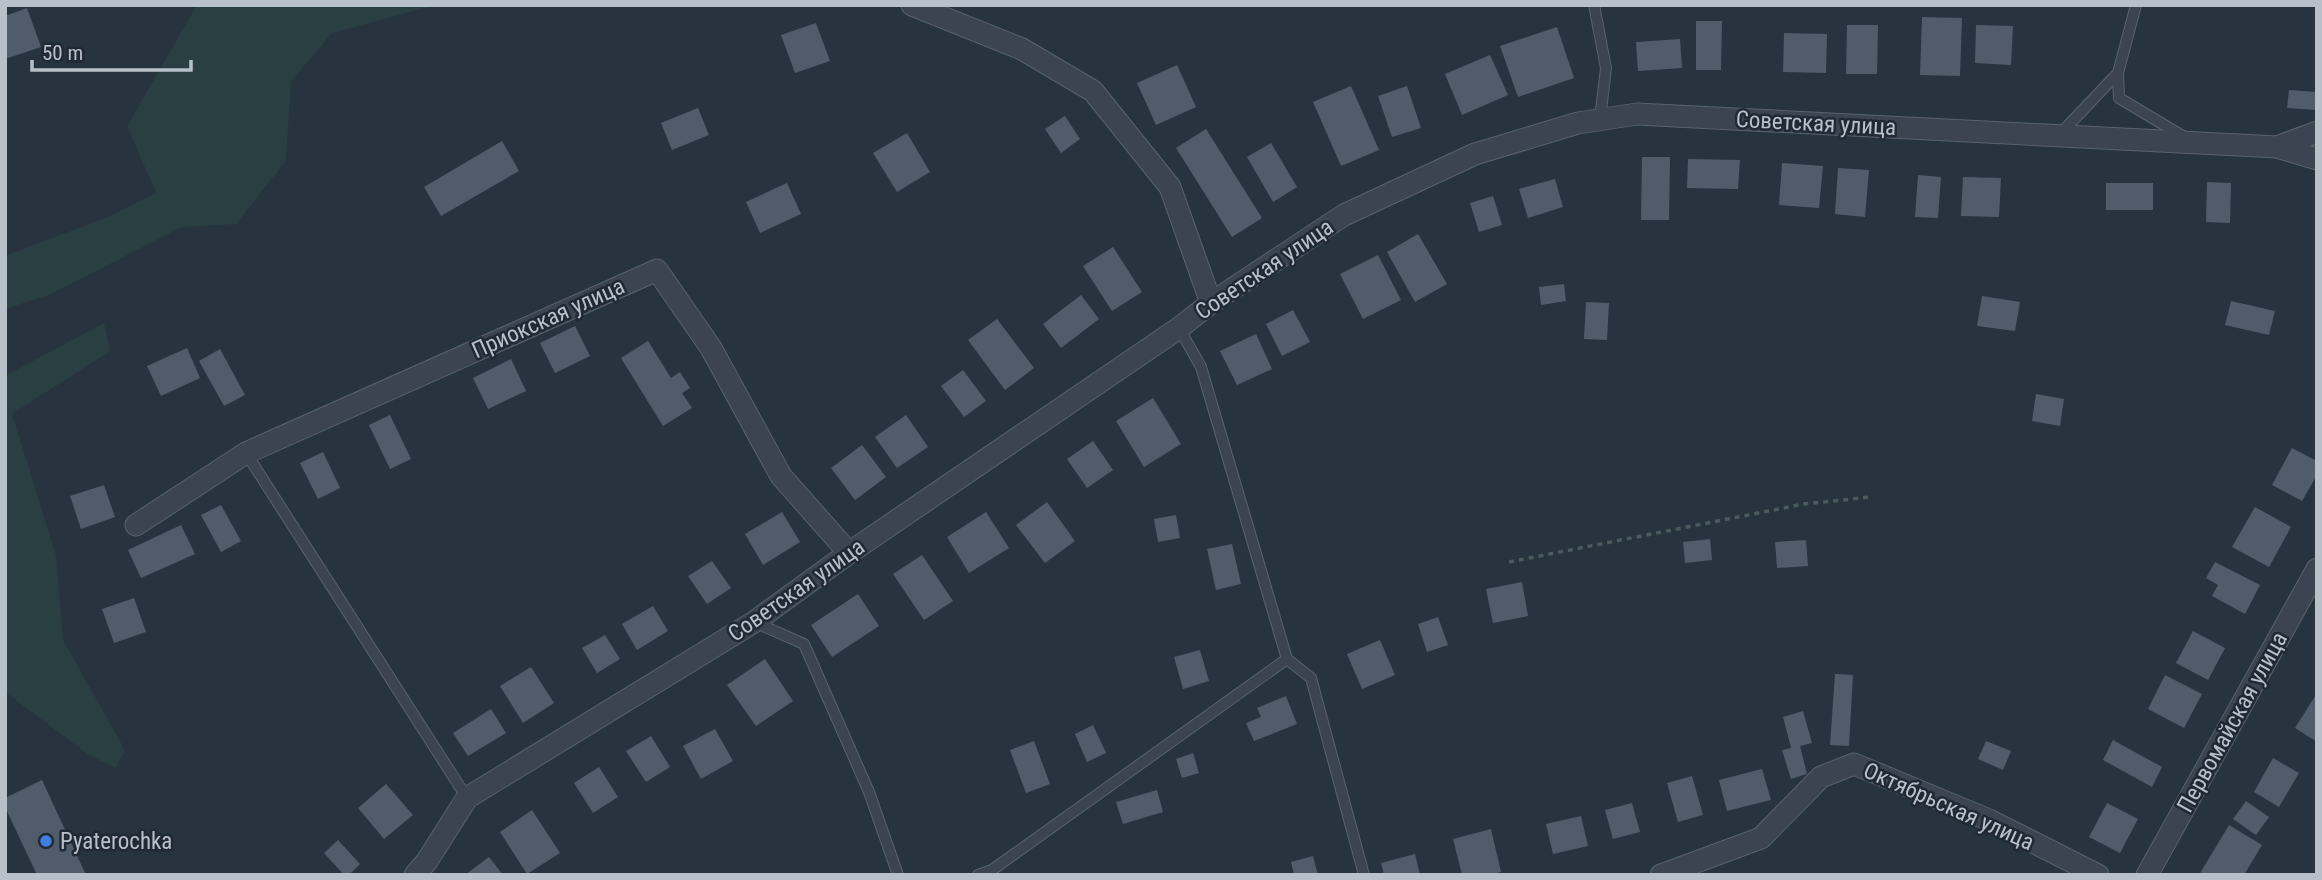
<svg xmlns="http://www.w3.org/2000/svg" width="2322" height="880" font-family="'Roboto Condensed',sans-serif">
  <rect width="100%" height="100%" fill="#283340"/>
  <g fill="#293f41">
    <polygon points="197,5 436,5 332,33 291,81 286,161 236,224 182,227 49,295 5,309 5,256 108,217 156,193 127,126"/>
    <polygon points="104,323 110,351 12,414 56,555 63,640 125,750 116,768 89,755 5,692 5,376"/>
  </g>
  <g fill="#515c6a">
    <polygon points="27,8 41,47 5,59 5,16"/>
    <polygon points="1922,17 1962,18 1960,76 1920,75"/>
    <polygon points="1696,21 1722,21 1721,70 1696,70"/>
    <polygon points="816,23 830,61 795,73 781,35"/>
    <polygon points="1847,25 1878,25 1877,74 1846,74"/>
    <polygon points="1976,25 2013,26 2011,65 1975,63"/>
    <polygon points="1557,27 1574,78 1518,97 1500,46"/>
    <polygon points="1784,33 1827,34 1826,73 1783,72"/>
    <polygon points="1680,39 1682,68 1638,71 1636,42"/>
    <polygon points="1490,55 1508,95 1462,115 1445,74"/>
    <polygon points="1177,65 1196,107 1156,125 1137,83"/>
    <polygon points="1351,86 1379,150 1341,166 1313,102"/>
    <polygon points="1407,86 1421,128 1392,137 1378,96"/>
    <polygon points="2289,90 2317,92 2317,110 2287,108"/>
    <polygon points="698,108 709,135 672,150 661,123"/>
    <polygon points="1065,116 1080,139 1061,153 1045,129"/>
    <polygon points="1206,129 1262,218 1232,237 1176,148"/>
    <polygon points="907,133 930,172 897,192 873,153"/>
    <polygon points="502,141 519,171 441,216 424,187"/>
    <polygon points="1271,143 1297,187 1273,202 1247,157"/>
    <polygon points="1642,157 1670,157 1669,220 1641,220"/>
    <polygon points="1688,159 1740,160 1738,189 1687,188"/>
    <polygon points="1782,163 1823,166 1819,208 1779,205"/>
    <polygon points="1838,168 1869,170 1865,217 1835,214"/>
    <polygon points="1918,175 1941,177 1938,218 1915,217"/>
    <polygon points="1963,177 2001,178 1999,217 1961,216"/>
    <polygon points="1555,179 1563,207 1528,218 1519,189"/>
    <polygon points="2207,182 2231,183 2230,223 2206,222"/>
    <polygon points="787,183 801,214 760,233 746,202"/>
    <rect x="2106" y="183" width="47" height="27"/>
    <polygon points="1493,196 1502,225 1479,232 1470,203"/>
    <polygon points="1418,234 1447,284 1415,302 1387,252"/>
    <polygon points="1113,247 1142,292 1112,311 1083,266"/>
    <polygon points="1378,255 1401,300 1363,319 1340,274"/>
    <polygon points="1564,284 1566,301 1541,305 1539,287"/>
    <polygon points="1081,295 1099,319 1061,348 1043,324"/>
    <polygon points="1982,296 2020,302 2015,331 1977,326"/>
    <polygon points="2231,301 2275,311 2269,335 2225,325"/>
    <polygon points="1586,302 1609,303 1607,340 1584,339"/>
    <polygon points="1293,310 1310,342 1282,356 1266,324"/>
    <polygon points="997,319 1034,368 1005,390 968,340"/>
    <polygon points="575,326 590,356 555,373 540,343"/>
    <polygon points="1256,334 1272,369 1237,385 1220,351"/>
    <polygon points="648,341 671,378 680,372 690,388 682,393 692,408 663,426 621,358"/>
    <polygon points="187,348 200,378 161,396 147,366"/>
    <polygon points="220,349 245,395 224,406 199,361"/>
    <polygon points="511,359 526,391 488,409 473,378"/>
    <polygon points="963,370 986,401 964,417 941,386"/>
    <polygon points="2036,394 2064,399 2060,426 2032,421"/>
    <polygon points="1153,398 1181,444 1144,467 1116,421"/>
    <polygon points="390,415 411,459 390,469 369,425"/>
    <polygon points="906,415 928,447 897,468 875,437"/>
    <polygon points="1093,441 1113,470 1087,488 1067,459"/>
    <polygon points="862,445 886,477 855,500 831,468"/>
    <polygon points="2292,448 2317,461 2317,475 2302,501 2272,485"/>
    <polygon points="323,452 340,488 318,499 300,463"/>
    <polygon points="104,485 115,517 81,529 70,496"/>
    <polygon points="1047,502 1075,541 1045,563 1016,525"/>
    <polygon points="221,505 241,541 221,552 201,515"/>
    <polygon points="2255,507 2291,527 2269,567 2232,547"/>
    <polygon points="782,512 800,542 763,565 745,534"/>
    <polygon points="986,512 1009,548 969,573 947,537"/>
    <polygon points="1176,515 1180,538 1158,542 1154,519"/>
    <polygon points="181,525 195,554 141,578 128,550"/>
    <polygon points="1710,539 1712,560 1685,563 1683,542"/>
    <polygon points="1806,540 1808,566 1777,568 1775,542"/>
    <polygon points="1232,544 1241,584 1216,590 1207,549"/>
    <polygon points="922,555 953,601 924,620 893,574"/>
    <polygon points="712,561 731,588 707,604 688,576"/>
    <polygon points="2215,562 2260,585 2245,614 2212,596 2218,585 2206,578"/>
    <polygon points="1522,582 1528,616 1493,623 1486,589"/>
    <polygon points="858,594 879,626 832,657 811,625"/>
    <polygon points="134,598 146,632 114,643 102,609"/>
    <polygon points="653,606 668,631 637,650 622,624"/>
    <polygon points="1438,617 1448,645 1427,652 1418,624"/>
    <polygon points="2193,631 2225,648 2208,680 2176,663"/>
    <polygon points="605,635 620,659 597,673 582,648"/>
    <polygon points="1380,640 1395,675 1362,689 1347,654"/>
    <polygon points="1200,650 1209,681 1183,689 1174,657"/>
    <polygon points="765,659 793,701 756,726 727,685"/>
    <polygon points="531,667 554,703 523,723 500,686"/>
    <polygon points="1835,674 1853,675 1849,746 1830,745"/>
    <polygon points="2165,675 2202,694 2184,728 2148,709"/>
    <polygon points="2317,693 2317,742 2295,728"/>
    <polygon points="1286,696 1297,724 1254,741 1246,723 1261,717 1257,708"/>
    <polygon points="491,709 506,733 468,756 453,733"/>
    <polygon points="1803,711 1812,743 1800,746 1807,774 1791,779 1782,750 1791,748 1783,717"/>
    <polygon points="1093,725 1106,753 1087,762 1075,734"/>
    <polygon points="715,729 733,761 701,779 683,746"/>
    <polygon points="651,736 670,767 646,782 626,751"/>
    <polygon points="2113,740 2162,767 2152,787 2103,760"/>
    <polygon points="1034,741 1050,784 1026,793 1010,750"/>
    <polygon points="1986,741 2011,751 2003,770 1978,759"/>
    <polygon points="1193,753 1199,773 1182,778 1176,759"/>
    <polygon points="2273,758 2299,773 2279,807 2254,792"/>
    <polygon points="599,767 618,797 593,813 574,783"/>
    <polygon points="1762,769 1771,800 1727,811 1719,780"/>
    <polygon points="1692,776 1703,815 1678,822 1667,783"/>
    <polygon points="42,780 86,875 37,875 5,807 5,798"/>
    <polygon points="386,784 413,815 384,839 358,808"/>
    <polygon points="1157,790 1163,812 1123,824 1116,802"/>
    <polygon points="2246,801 2269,817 2256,835 2233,819"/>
    <polygon points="1632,803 1640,832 1613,839 1605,810"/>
    <polygon points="2107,803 2138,819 2120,853 2089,837"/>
    <polygon points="532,810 560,853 527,874 500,832"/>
    <polygon points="1581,816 1588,846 1553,854 1546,824"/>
    <polygon points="2229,825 2262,845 2244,875 2199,875"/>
    <polygon points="1491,829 1501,872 1488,875 1462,875 1453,839"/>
    <polygon points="338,840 360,864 349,875 344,875 324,853"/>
    <polygon points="1415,854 1420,875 1384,875 1381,863"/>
    <polygon points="1313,856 1318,875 1294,875 1291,862"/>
    <polygon points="489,857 503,875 465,875"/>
  </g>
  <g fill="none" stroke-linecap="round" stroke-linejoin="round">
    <defs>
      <g id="service">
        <polyline points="1594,5 1606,68 1600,119"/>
        <polyline points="2118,73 2119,98 2186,138"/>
        <polyline points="2060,134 2118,73 2136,5"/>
        <polyline points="1179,328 1201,367 1287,659 1311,678 1364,875"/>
        <polyline points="246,453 467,798"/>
        <polyline points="754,622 804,644 869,792 898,875"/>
        <polyline points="978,875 992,870 1287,659"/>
      </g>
      <g id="minor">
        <polyline points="912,5 1022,49 1093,91 1170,187 1211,303"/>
        <polyline points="2317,132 2277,147 2317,159"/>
        <polyline points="136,525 246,453 657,270 711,348 781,476 849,553"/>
        <polyline points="415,875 427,861 467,798 754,622 849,553 1179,328 1211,303 1344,215 1475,154 1578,123 1637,114 2277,147"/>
        <polyline points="1661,875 1761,838 1821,777 1854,764 1989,820 2098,875"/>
        <polyline points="2147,875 2317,569"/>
      </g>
    </defs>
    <use href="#service" stroke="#59626d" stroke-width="12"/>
    <use href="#minor" stroke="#59626d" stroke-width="23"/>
    <polyline stroke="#485b5d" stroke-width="3.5" stroke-dasharray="5 5" stroke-linecap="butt" points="1509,562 1804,504 1871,497"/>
    <use href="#service" stroke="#3b4450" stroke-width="10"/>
    <use href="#minor" stroke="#3b4450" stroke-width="21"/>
  </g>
  <circle fill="#3f7fe0" stroke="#202935" stroke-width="2.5" cx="46" cy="841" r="7"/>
  <g text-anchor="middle" stroke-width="5" stroke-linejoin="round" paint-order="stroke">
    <g font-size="23" fill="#b8c0ca" stroke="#202935">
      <text transform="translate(1816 123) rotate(3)" y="8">Советская улица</text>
      <text transform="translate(1264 269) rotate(-34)" y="8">Советская улица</text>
      <text transform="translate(548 318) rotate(-24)" y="8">Приокская улица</text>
      <text transform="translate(796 590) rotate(-35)" y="8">Советская улица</text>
      <text transform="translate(2232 722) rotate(-61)" y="8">Первомайская улица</text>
      <text transform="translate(1949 806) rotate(24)" y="8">Октябрьская улица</text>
    </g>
    <g font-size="23" fill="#b8c0ca" stroke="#202935" text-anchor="start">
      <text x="60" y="849">Pyaterochka</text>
    </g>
  </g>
  <rect width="2322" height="880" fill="none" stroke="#b8c0ca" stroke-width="14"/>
  <path d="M32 60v10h159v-10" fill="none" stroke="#b8c0ca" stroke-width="3.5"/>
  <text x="42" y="60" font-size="21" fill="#b8c0ca" stroke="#202935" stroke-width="5" paint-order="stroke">50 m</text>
</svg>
